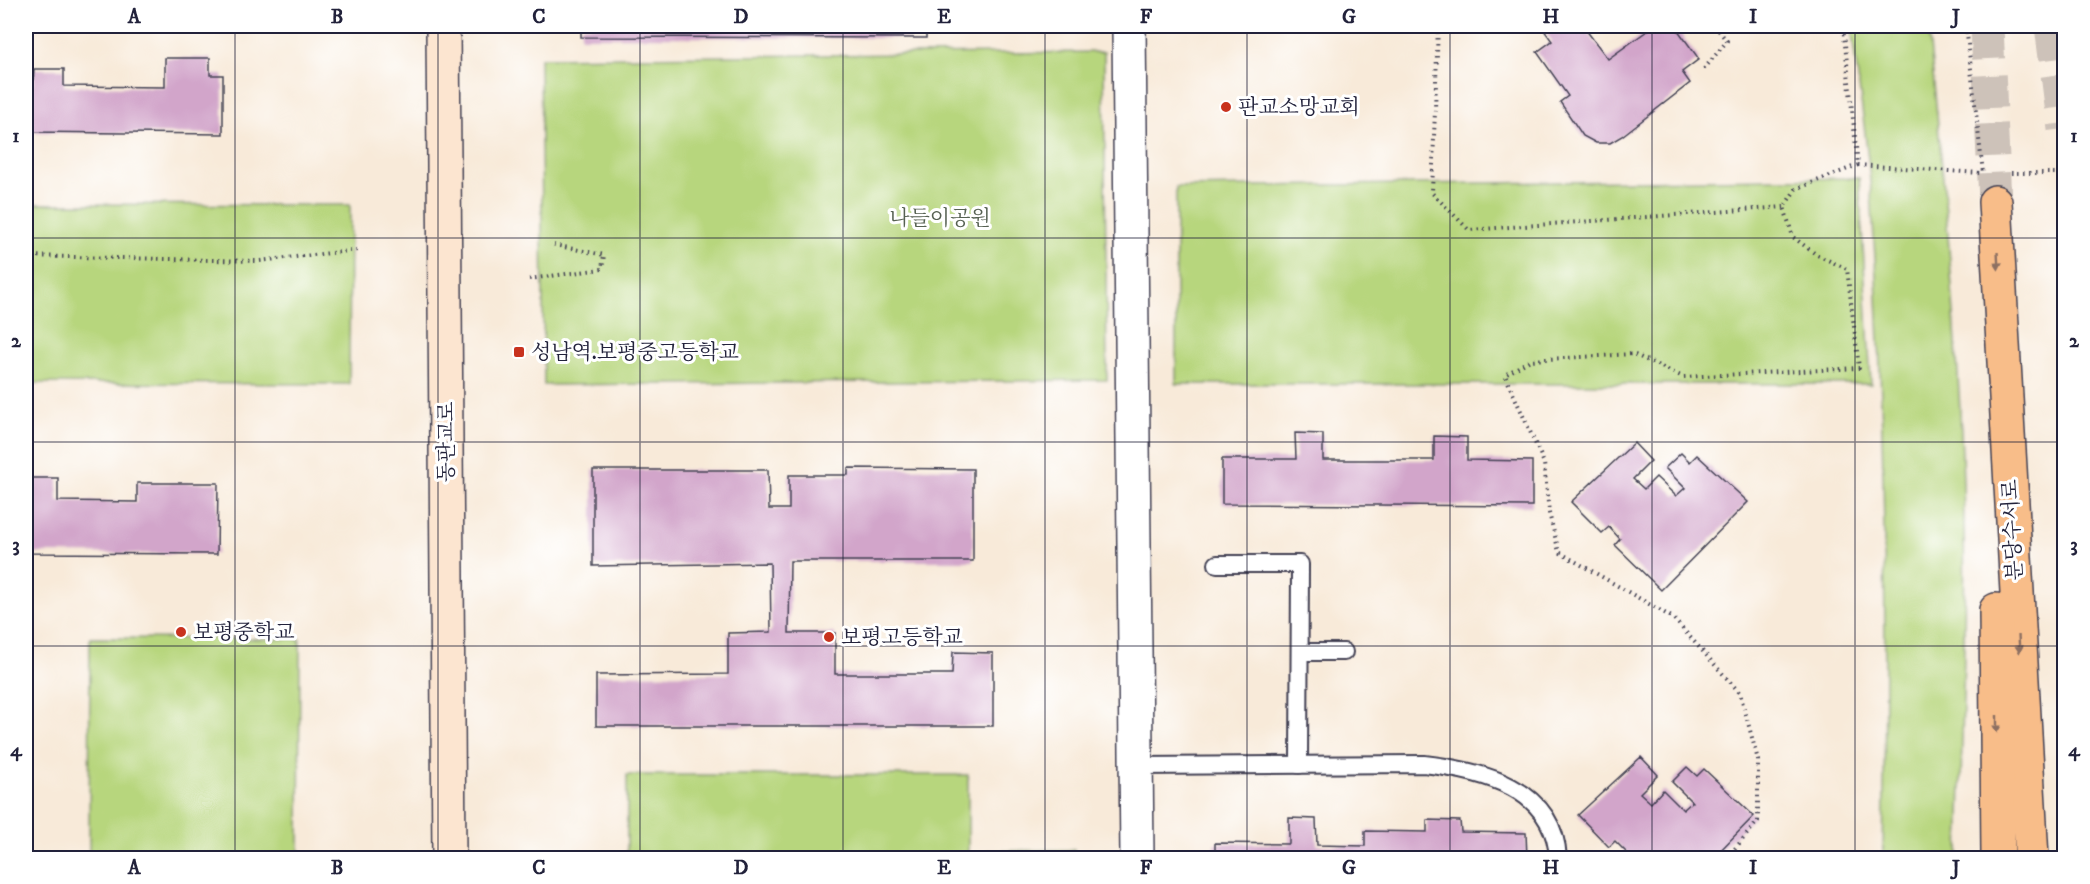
<svg xmlns="http://www.w3.org/2000/svg" width="2090" height="884" font-family="'IM FELL DW Pica','Noto Serif KR',serif">
  <rect width="100%" height="100%" fill="#fff"/>
  <filter id="ink" filterUnits="userSpaceOnUse"><feTurbulence type="fractalNoise" baseFrequency=".0167" numOctaves="2"/><feDisplacementMap in="SourceGraphic" scale="12" xChannelSelector="R" yChannelSelector="G"/><feConvolveMatrix kernelMatrix="1 2 1 2 8 2 1 2 1" color-interpolation-filters="sRGB"/></filter>
  <filter id="wash" filterUnits="userSpaceOnUse"><feTurbulence type="fractalNoise" baseFrequency=".008" numOctaves="4" result="noise"/><feDisplacementMap in="SourceGraphic" scale="24" xChannelSelector="R" yChannelSelector="G"/><feGaussianBlur stdDeviation="1.35" result="paint"/><feColorMatrix in="noise" values="0 0 0 0 0 0 0 0 0 0 0 0 0 0 0 0 0 1.4 0 .05"/><feComposite in="paint" operator="in"/></filter>
  <g filter="url(#wash)">
    <rect width="100%" height="100%" fill="#f8ead9"/>
    <g fill="#b7d67d" stroke="#6c7c5c" stroke-width="1.5">
      <path d="M1851 26H1928C1944 177 1958 330 1963 482 1967 607 1962 733 1959 858H1883C1887 636 1886 414 1871 192 1867 137 1858 81 1851 26Z"/>
      <polygon points="1104,52 1107,380 544,385 540,58"/>
      <polygon points="1859,178 1871,384 1176,384 1176,187"/>
      <polygon points="26,204 350,205 349,384 26,383"/>
      <polygon points="90,638 300,639 299,858 89,858"/>
      <rect x="627" y="775" width="341" height="83"/>
      <polygon points="1074,850 1074,858 987,858 987,851"/>
    </g>
    <g id="blocks">
      <g fill="#d2a5ca">
        <polygon points="581,26 926,26 926,38 581,37"/>
        <polygon points="1541,26 1583,26 1608,59 1654,26 1675,26 1699,59 1682,72 1690,83 1622,136 1610,143 1596,143 1583,136 1560,102 1568,96 1537,52 1552,41"/>
        <polygon points="165,58 210,58 210,75 223,75 223,134 26,132 26,85 33,85 34,69 64,69 64,86 165,87"/>
        <polygon points="1295,433 1323,434 1323,460 1434,460 1434,436 1467,437 1467,460 1532,461 1532,506 1222,504 1222,459 1296,459"/>
        <polygon points="1634,443 1651,461 1633,479 1644,489 1656,477 1676,496 1685,488 1665,468 1681,453 1690,462 1697,455 1748,502 1661,590 1615,545 1620,539 1609,527 1602,533 1571,502"/>
        <polygon points="848,468 973,469 973,561 790,561 789,633 835,633 835,674 952,674 953,652 993,653 993,726 596,726 596,675 728,674 728,633 771,632 770,563 593,566 593,470 768,470 769,509 789,509 789,475 848,475"/>
        <polygon points="26,478 58,478 58,501 137,502 137,483 218,483 217,554 26,553"/>
        <polygon points="1641,757 1658,775 1640,793 1651,803 1663,790 1683,810 1692,802 1672,782 1687,767 1697,776 1704,769 1754,816 1713,858 1622,858 1627,853 1615,841 1609,847 1578,815"/>
        <polygon points="1289,818 1316,819 1317,845 1365,846 1365,831 1427,832 1427,820 1460,821 1461,832 1526,833 1527,858 1215,858 1215,843 1289,844"/>
      </g>
    </g>
  </g>
  <g filter="url(#ink)">
    <use href="#blocks" fill-opacity="0" stroke="#424053" stroke-width="1.5"/>
    <g fill="none" stroke-linecap="round" stroke-linejoin="round">
      <g stroke="#cdc2b9" stroke-width="33" stroke-dasharray="33 16" stroke-linecap="butt">
        <polyline points="1987,26 1995,202"/>
        <polyline points="2051,26 2064,129"/>
      </g>
      <defs>
        <g id="lane">
          <polyline points="1217,564 1300,564 1299,765"/>
          <polyline points="1300,652 1344,652"/>
          <path d="M1136 766 1424 764C1482 771 1554 787 1558 858"/>
        </g>
        <polyline id="street" points="1129,26 1137,858"/>
        <polyline id="secondary" points="443,26 449,858"/>
        <g id="highway">
          <polyline points="1995,202 2032,858"/>
          <polyline points="1996,610 1998,858"/>
        </g>
      </defs>
      <use href="#lane" stroke="#424053" stroke-width="20"/>
      <use href="#street" stroke="#424053" stroke-width="36"/>
      <use href="#secondary" stroke="#424053" stroke-width="36"/>
      <use href="#highway" stroke="#424053" stroke-width="36"/>
      <g stroke="#424053" stroke-width="4" stroke-dasharray="1.5 4.5" stroke-linecap="butt">
        <polyline points="1438,26 1432,193 1469,230 1784,207"/>
        <polyline points="1966,26 1983,173"/>
        <polyline points="1704,69 1727,41 1715,26"/>
        <polyline points="1858,165 1980,173"/>
        <polyline points="2011,173 2064,173"/>
        <polyline points="26,256 259,261 358,250"/>
        <polyline points="529,279 602,269 604,255 554,245"/>
        <polyline points="1727,858 1758,821 1758,760 1740,693 1673,618 1559,552 1549,513 1544,463 1505,375 1530,360 1633,354 1683,377 1859,368 1847,269 1817,255 1793,237 1784,207 1796,189 1858,165 1843,26"/>
      </g>
      <use href="#lane" stroke="#fff" stroke-width="16"/>
      <use href="#street" stroke="#fff" stroke-width="33"/>
      <use href="#secondary" stroke="#fce5d0" stroke-width="33"/>
      <use href="#highway" stroke="#f8bd89" stroke-width="33"/>
    </g>
    <defs><path id="oneway-solid" d="M-6-.8H1V-3.2L6.5 0L1 3.2V.8H-6Z" transform="scale(1.5)"/></defs>
    <g fill="#8d7062">
      <use href="#oneway-solid" transform="translate(1998 261) rotate(87)"/>
      <use href="#oneway-solid" transform="translate(2019 644) rotate(87)"/>
      <use href="#oneway-solid" transform="translate(1997 724) rotate(90)"/>
    </g>
  </g>
  <path fill="none" stroke="#22223b" stroke-width="1.5" stroke-opacity="0.55" d="M235 26V858M438 26V858M640 26V858M843 26V858M1045 26V858M1247 26V858M1450 26V858M1652 26V858M1855 26V858M26 238H2064M26 442H2064M26 646H2064"/>
  <g fill="#c8321e" stroke="#fff" stroke-width="2">
    <circle cx="1226" cy="107" r="6"/>
    <rect x="513" y="346" width="12" height="12" rx="3"/>
    <circle cx="181" cy="632" r="6"/>
    <circle cx="829" cy="637" r="6"/>
  </g>
  <g text-anchor="middle" stroke-width="6" stroke-linejoin="round" paint-order="stroke">
    <g font-size="21" fill="#22223b" stroke="#fff" text-anchor="start">
      <text x="1238" y="114">판교소망교회</text>
      <text x="531" y="359">성남역.보평중고등학교</text>
      <text x="193" y="639">보평중학교</text>
      <text x="841" y="644">보평고등학교</text>
    </g>
    <g font-size="21" fill="#566152" stroke="#fff">
      <text x="940" y="225">나들이공원</text>
    </g>
    <g font-size="21" fill="#22223b" stroke="#fff">
      <text transform="translate(446 442) rotate(-90)" y="7">동판교로</text>
      <text transform="translate(2012 530) rotate(-93)" y="7">분당수서로</text>
    </g>
  </g>
  <rect width="2090" height="884" fill="none" stroke="#fff" stroke-width="66"/>
  <rect x="33" y="33" width="2024" height="818" fill="none" stroke="#22223b" stroke-width="2"/>
  <g font-size="20" text-anchor="middle" font-weight="bold" fill="#22223b">
    <text x="134" y="23">A</text>
    <text x="337" y="23">B</text>
    <text x="539" y="23">C</text>
    <text x="741" y="23">D</text>
    <text x="944" y="23">E</text>
    <text x="1146" y="23">F</text>
    <text x="1349" y="23">G</text>
    <text x="1551" y="23">H</text>
    <text x="1753" y="23">I</text>
    <text x="1956" y="23">J</text>
    <text x="16" y="142">1</text>
    <text x="2074" y="142">1</text>
    <text x="16" y="347">2</text>
    <text x="2074" y="347">2</text>
    <text x="16" y="551">3</text>
    <text x="2074" y="551">3</text>
    <text x="16" y="756">4</text>
    <text x="2074" y="756">4</text>
    <text x="134" y="874">A</text>
    <text x="337" y="874">B</text>
    <text x="539" y="874">C</text>
    <text x="741" y="874">D</text>
    <text x="944" y="874">E</text>
    <text x="1146" y="874">F</text>
    <text x="1349" y="874">G</text>
    <text x="1551" y="874">H</text>
    <text x="1753" y="874">I</text>
    <text x="1956" y="874">J</text>
  </g>
</svg>
